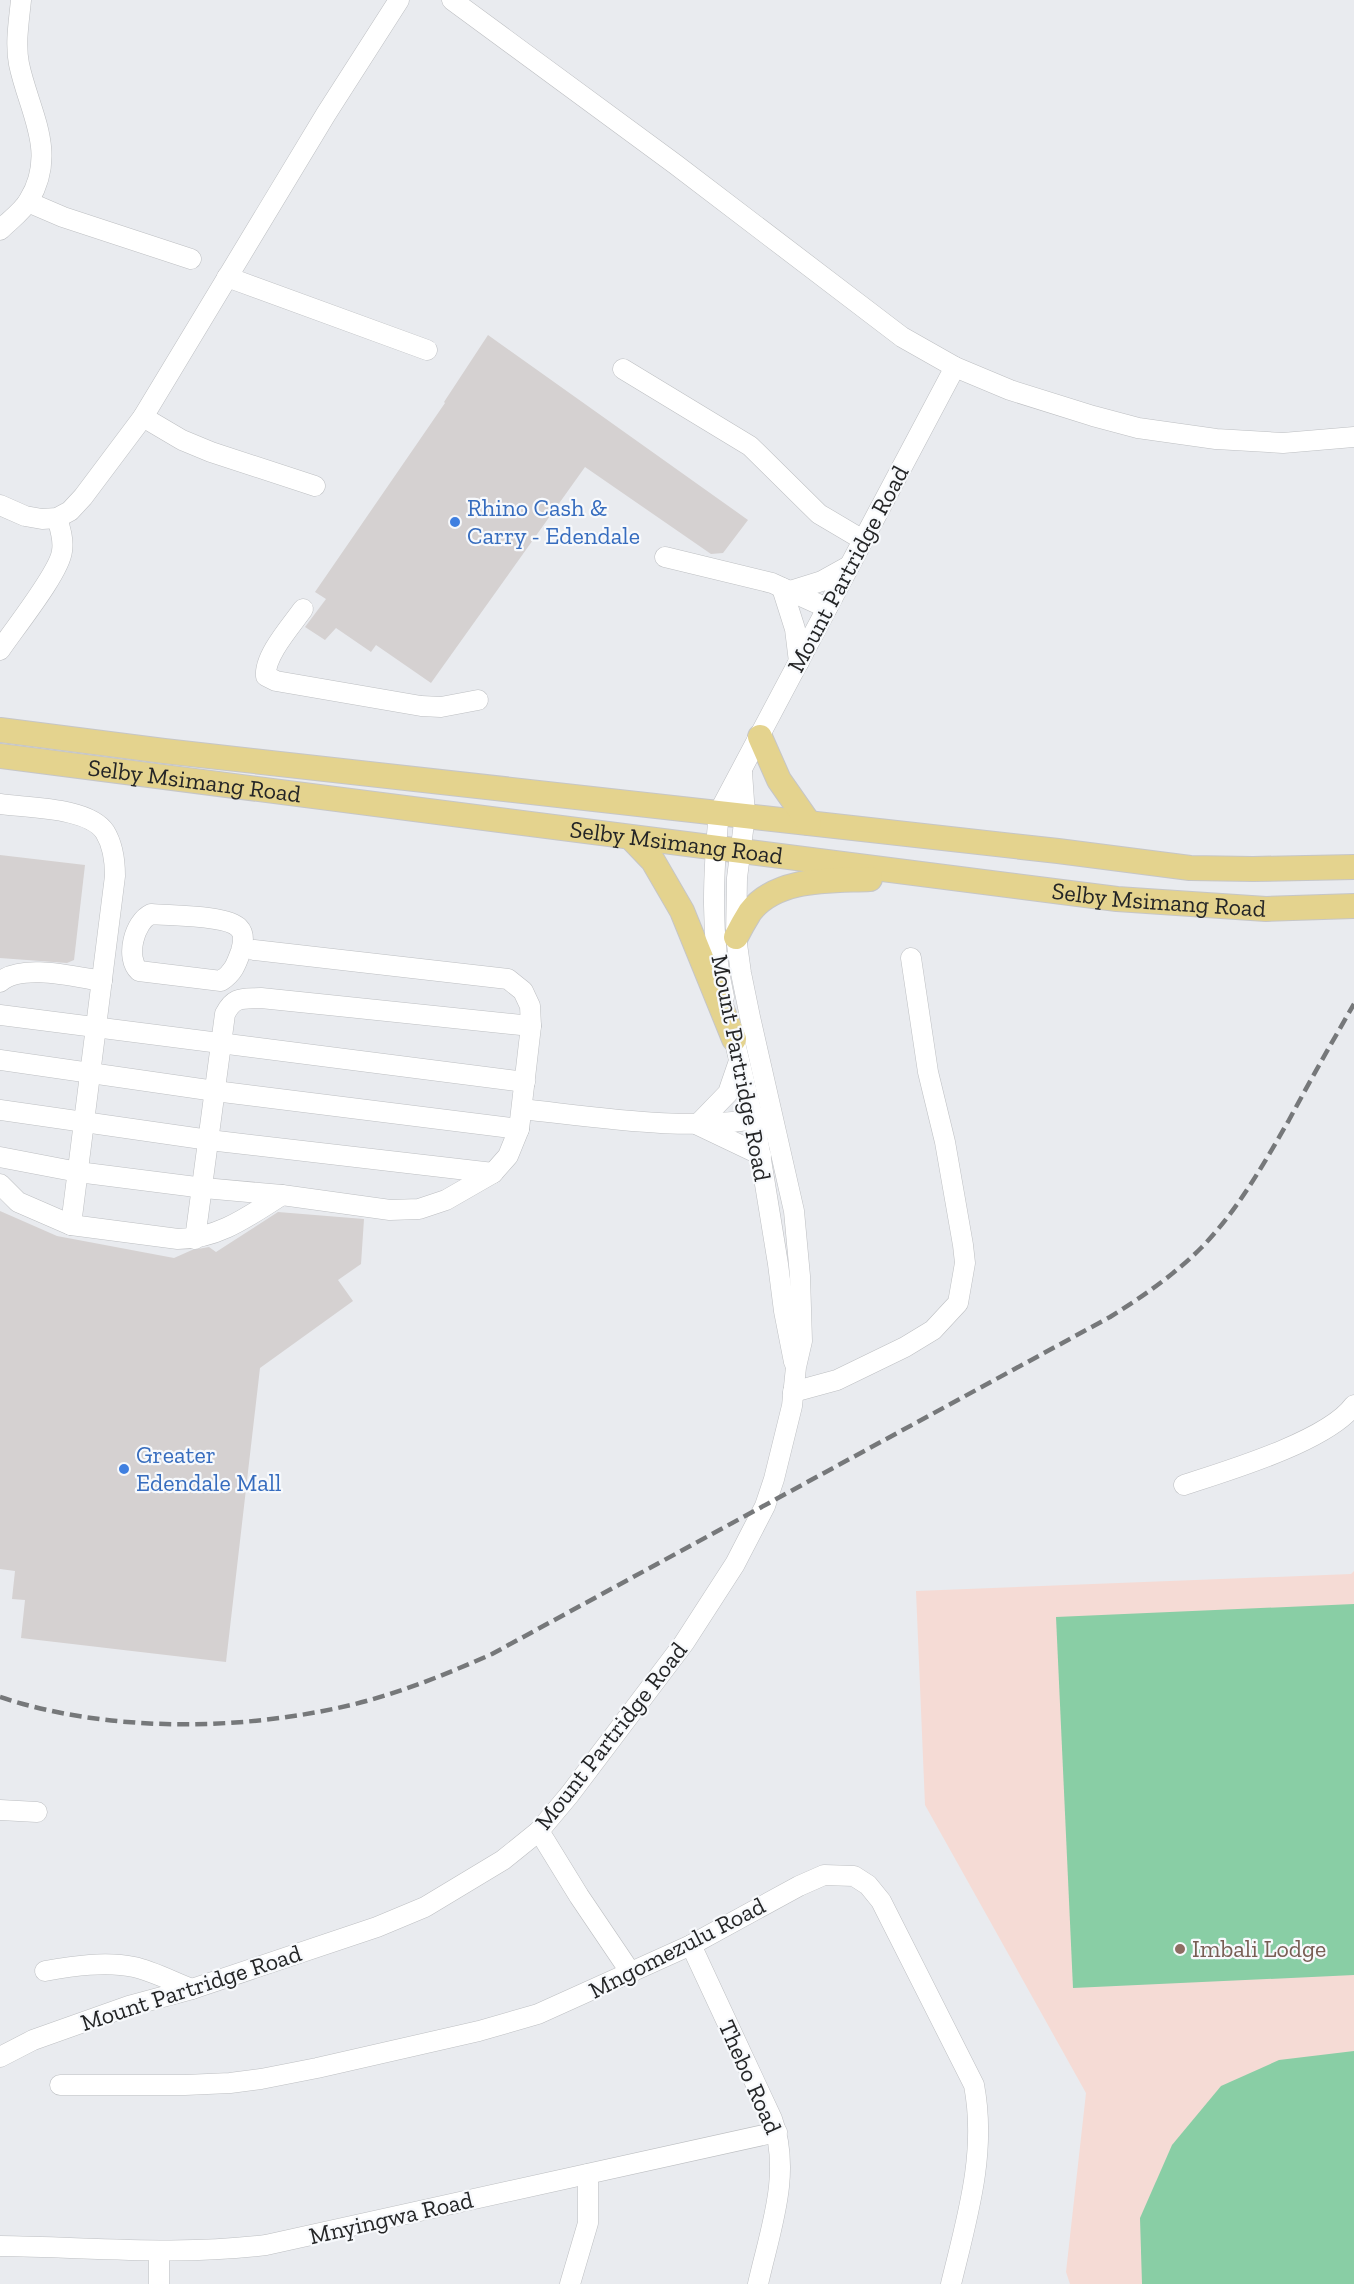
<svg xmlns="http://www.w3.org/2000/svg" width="1354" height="2284" font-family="'Zilla Slab',serif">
  <rect width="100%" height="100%" fill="#e9ebef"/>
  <polygon fill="#f5dbd5" points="1354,1571 1354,2284 1070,2284 1066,2272 1086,2093 925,1805 916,1591 1351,1574"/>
  <g fill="#89cea5">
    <polygon points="1354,1604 1354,1975 1073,1988 1056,1617"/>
    <polygon points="1354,2051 1354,2284 1142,2284 1140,2218 1172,2145 1221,2086 1279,2060"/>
  </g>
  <g fill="#d5d1d1">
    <polygon points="488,335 748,520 723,553 711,554 585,467 431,683 376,645 371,652 336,628 325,640 305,627 326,599 315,592 445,403 444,402"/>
    <polygon points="0,855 85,865 74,960 67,963 0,958"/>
    <polygon points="0,1211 57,1236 174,1258 192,1250 209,1247 216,1252 278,1212 364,1219 361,1264 338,1280 353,1301 260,1368 226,1662 21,1638 25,1600 12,1599 15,1571 0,1569"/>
  </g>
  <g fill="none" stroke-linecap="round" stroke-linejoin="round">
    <defs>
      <g id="minor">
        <polyline points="452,0 675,164 902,337 955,367 1010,390 1093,416 1138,428 1216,439 1283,443 1354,437"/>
        <polyline points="28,202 63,217 191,259"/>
        <path d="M0 230C9 221 23 211 29 200 58 152 29 112 19 64 15 43 19 21 21 0"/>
        <polyline points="227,277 427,350"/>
        <polyline points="623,369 750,446 819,514 863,540"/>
        <polyline points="143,417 182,440 211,452 315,486"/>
        <polyline points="0,505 25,516 42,519 57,518 70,511 83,497 143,417 326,114 399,0"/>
        <polyline points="665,557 772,583 827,608"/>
        <polyline points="782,588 795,629 799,662"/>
        <polyline points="790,591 822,581 849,566"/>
        <path d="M303 609C291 626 264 656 266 676L276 681 421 706 441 707 478 700"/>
        <path d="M0 650C14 629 60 572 62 551 64 540 60 528 57 518"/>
        <path d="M0 804C27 808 89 807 105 832 113 845 115 862 115 876L71 1225"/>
        <path d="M151 914C170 916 227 915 239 928 245 934 243 944 241 951 236 965 233 973 221 981L139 971C125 958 134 922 151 914Z"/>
        <path d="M0 982C22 963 75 977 102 981"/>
        <path d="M724 997C710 937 713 874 719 812L955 367"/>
        <polyline points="0,1015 525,1082"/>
        <polyline points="731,1026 757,1135 778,1264 784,1311 794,1362"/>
        <polyline points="0,1060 215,1091 519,1129"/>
        <path d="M522 1109C596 1117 693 1133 765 1117"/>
        <polyline points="0,1110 209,1140 493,1173"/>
        <polyline points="699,1123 728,1093 739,1061"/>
        <polyline points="698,1125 761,1155"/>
        <polyline points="0,1157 78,1172 204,1188 282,1195 390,1210 419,1209 446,1200 493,1173 508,1156 519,1129 531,1026 530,1006 523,991 508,979 254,950"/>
        <path d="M0 1184 18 1202 71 1225 178 1239C218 1239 249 1216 282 1195"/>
        <path d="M195 1239 225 1014C234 996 242 999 261 998L531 1026"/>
        <polyline points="793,1392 837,1380 905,1347 933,1330 958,1303 965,1263 963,1245 945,1142 928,1072 911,958"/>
        <path d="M1184 1485C1227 1471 1328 1441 1354 1405"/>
        <polyline points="0,1810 37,1812"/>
        <polyline points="539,1831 579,1896 631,1973"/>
        <path d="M691 1945 772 2119C792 2173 770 2230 758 2284"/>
        <path d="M45 1971C73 1966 106 1961 134 1967 153 1971 173 1982 192 1989"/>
        <polyline points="0,2057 33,2040 129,2006 192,1989 377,1927 425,1907 503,1860 539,1831 570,1794 684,1643 735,1564 765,1506 774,1479 792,1406 796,1367 802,1341 800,1276 794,1211 750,1017 741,973 736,937 737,878 745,815 742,772"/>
        <path d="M60 2085H185L230 2083 261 2079 317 2068 479 2031 538 2014 691 1945 799 1886 824 1875 854 1876 868 1885 881 1901 974 2085C987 2153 967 2218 951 2284"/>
        <path d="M0 2246C89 2247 177 2256 266 2245L777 2132"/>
        <polyline points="159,2284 159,2252"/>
        <polyline points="570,2284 588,2223 588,2174"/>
      </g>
      <g id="major">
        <polyline points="0,730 164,751 1058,851 1190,868 1253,869 1354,867"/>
        <polyline points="760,737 779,780 809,823"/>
        <path id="s1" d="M0 756 1117 899 1266 909 1354 906"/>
        <polyline points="631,838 653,861 682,911 734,1039"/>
        <path d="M736 937C740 929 745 920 750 912 777 877 831 881 870 879"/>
      </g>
    </defs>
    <use href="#minor" stroke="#bdbfc2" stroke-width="21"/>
    <use href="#major" stroke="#c6c6c7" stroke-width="26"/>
    <use href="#minor" stroke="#fff" stroke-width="20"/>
    <use href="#major" stroke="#e4d38e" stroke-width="24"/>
    <path stroke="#76787a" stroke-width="4.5" stroke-dasharray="12 6" stroke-linecap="butt" d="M0 1697C109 1733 241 1731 351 1705 400 1693 447 1674 492 1654L1110 1317C1142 1297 1174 1275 1201 1248 1238 1210 1263 1165 1289 1120 1310 1081 1332 1042 1354 1004"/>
  </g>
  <g fill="#3f7fe0" stroke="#f7f9fc" stroke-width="2">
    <circle cx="455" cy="522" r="6"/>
    <circle cx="124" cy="1469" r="6"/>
  </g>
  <circle fill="#8d6e63" stroke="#f7f9fc" stroke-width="2" cx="1180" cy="1949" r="6"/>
  <g text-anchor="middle" stroke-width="4.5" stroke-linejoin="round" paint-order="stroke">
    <g font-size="24" fill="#366cbe" stroke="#f7f9fc" text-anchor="start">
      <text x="467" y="516">Rhino Cash &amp;<tspan x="467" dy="28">Carry - Edendale</tspan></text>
      <text x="136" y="1463">Greater<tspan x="136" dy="28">Edendale Mall</tspan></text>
    </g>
    <g font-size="24" fill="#242526" stroke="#f7f9fc">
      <text transform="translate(848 569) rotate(-62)" y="8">Mount Partridge Road</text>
      <text dy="8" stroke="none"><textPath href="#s1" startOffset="196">Selby Msimang Road</textPath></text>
      <text dy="8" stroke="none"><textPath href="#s1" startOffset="682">Selby Msimang Road</textPath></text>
      <text dy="8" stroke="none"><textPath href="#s1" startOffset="1168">Selby Msimang Road</textPath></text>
      <text transform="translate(741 1068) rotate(79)" y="8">Mount Partridge Road</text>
      <text transform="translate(611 1736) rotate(-52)" y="8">Mount Partridge Road</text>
      <text transform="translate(677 1948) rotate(-27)" y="8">Mngomezulu Road</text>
      <text transform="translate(191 1988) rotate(-18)" y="8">Mount Partridge Road</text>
      <text transform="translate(750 2077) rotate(66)" y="8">Thebo Road</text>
      <text transform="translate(391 2218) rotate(-13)" y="8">Mnyingwa Road</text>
    </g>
    <g font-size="24" fill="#785e54" stroke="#f7f9fc" text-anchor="start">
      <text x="1192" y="1957">Imbali Lodge</text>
    </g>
  </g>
</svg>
